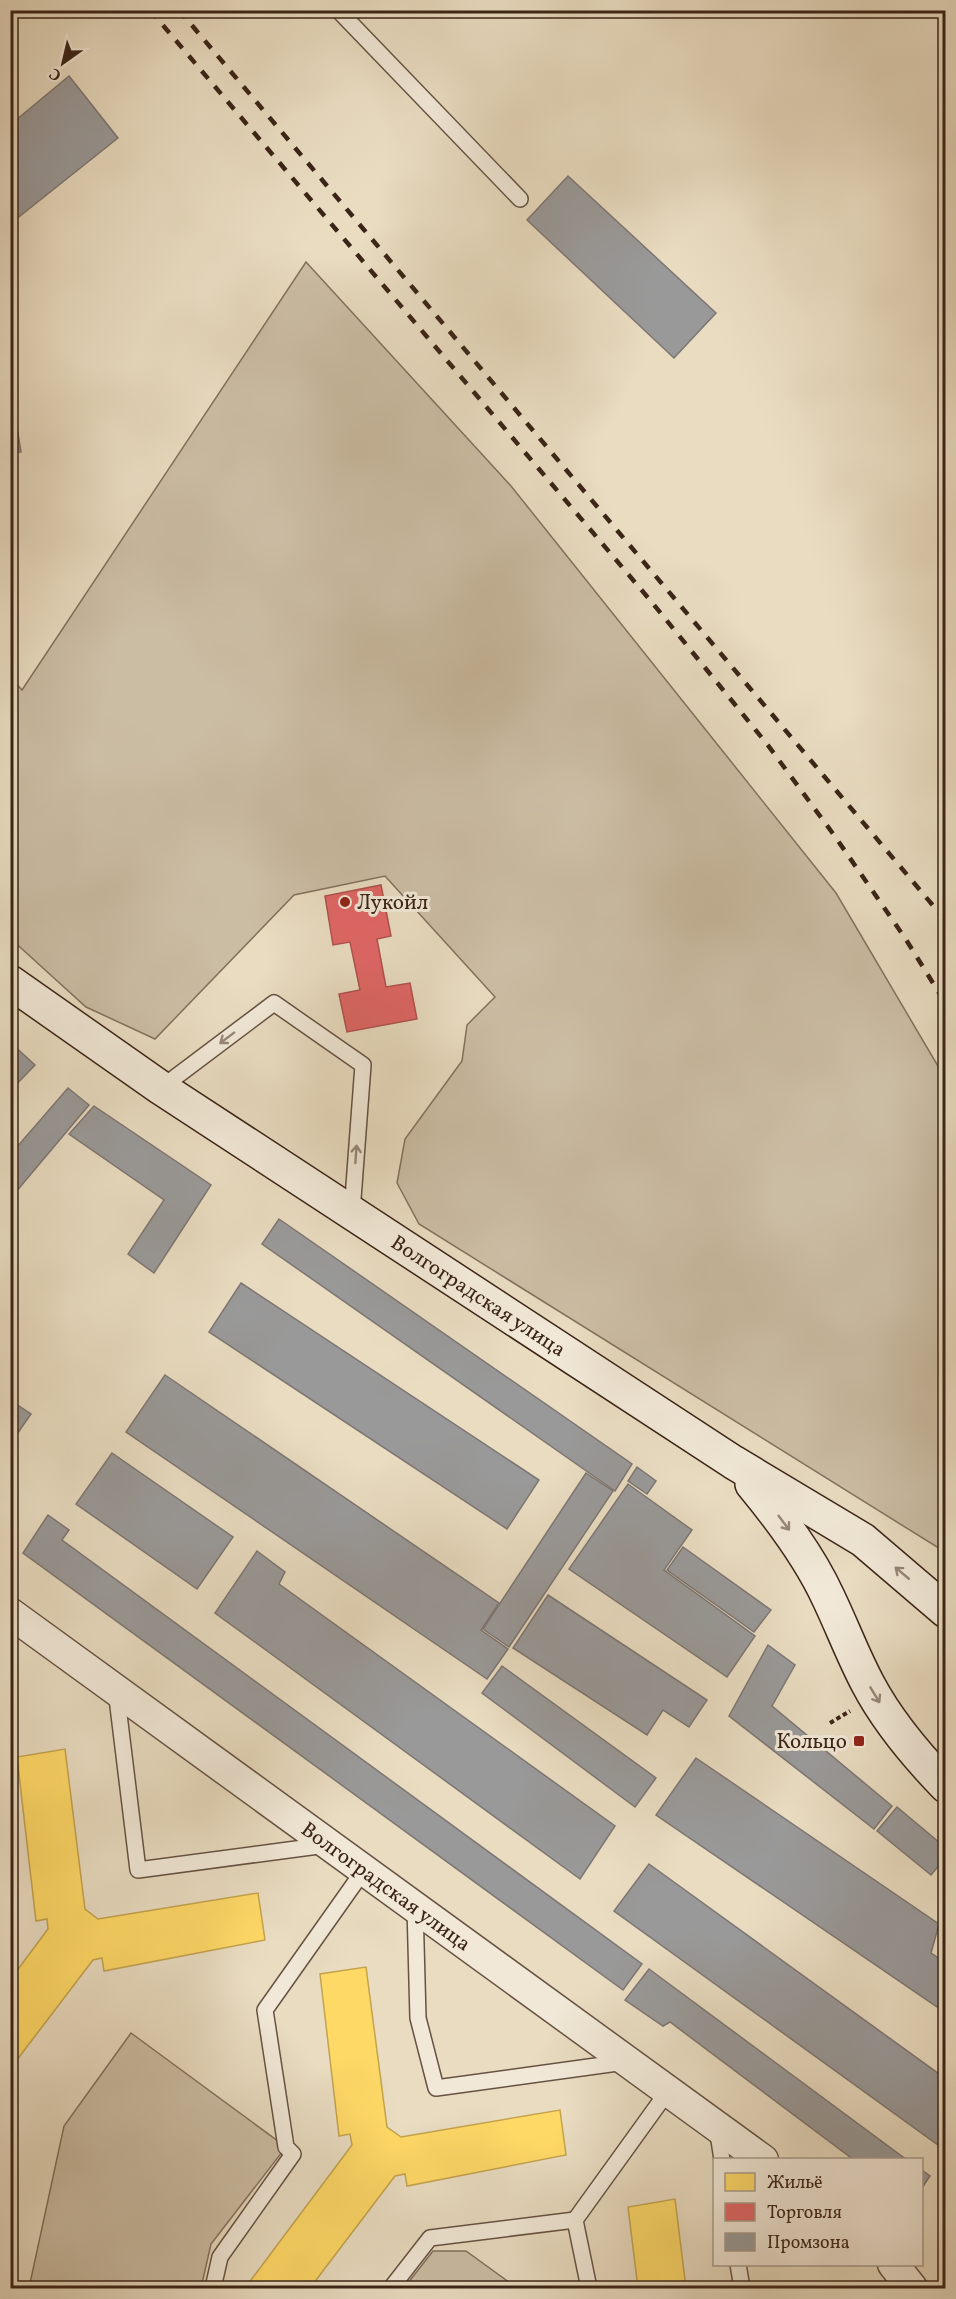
<svg xmlns="http://www.w3.org/2000/svg" width="956" height="2299" font-family="Vollkorn,serif">
  <rect width="100%" height="100%" fill="#e9dcc1"/>
  <filter id="stains"><feTurbulence type="fractalNoise" baseFrequency=".00333" numOctaves="4"/><feColorMatrix values="0 0 0 0 .2 0 0 0 0 .09 0 0 0 0 .02 0 0 0 .5 -.17"/></filter>
  <radialGradient id="worn" r=".72"><stop offset=".6" stop-color="#630" stop-opacity="0"/><stop offset="1" stop-color="#630" stop-opacity=".3"/></radialGradient>
  <g fill="#cbbda4" stroke="#83705e" stroke-width="1.5">
    <polygon points="306,262 511,486 836,893 945,1078 945,1552 419,1224 397,1183 405,1139 462,1061 467,1025 495,997 385,876 294,895 155,1039 86,1007 11,939 11,678 22,690"/>
    <polygon points="131,2033 286,2147 211,2244 201,2288 29,2288 64,2126"/>
    <polygon points="433,2251 466,2251 517,2288 404,2288"/>
  </g>
  <g fill="#ffd966" stroke="#c4a34e" stroke-width="1.5">
    <polygon points="65,1749 85,1909 98,1919 258,1893 265,1940 104,1971 102,1958 93,1960 10,2069 10,1980 48,1929 47,1919 36,1921 17,1757"/>
    <polygon points="366,1967 387,2127 401,2137 560,2110 566,2155 407,2186 405,2174 395,2176 310,2288 245,2288 352,2145 350,2134 339,2136 320,1974"/>
    <polygon points="675,2199 686,2288 638,2288 628,2207"/>
  </g>
  <polygon fill="#e06666" stroke="#ae524e" stroke-width="1.5" points="381,885 391,936 377,939 386,987 410,983 417,1019 347,1032 339,994 360,990 350,942 333,945 325,896"/>
  <g fill="#999" stroke="#7d7672" stroke-width="1.5">
    <polygon points="69,76 118,138 10,224 10,125"/>
    <polygon points="568,176 716,313 674,358 527,220"/>
    <polygon points="10,385 21,452 10,454"/>
    <polygon points="11,1043 35,1065 10,1091 10,1044"/>
    <polygon points="68,1088 89,1105 10,1199 10,1155"/>
    <polygon points="94,1106 211,1185 154,1273 128,1254 164,1200 69,1134"/>
    <polygon points="279,1219 632,1464 615,1491 262,1244"/>
    <polygon points="241,1283 539,1480 507,1529 209,1332"/>
    <polygon points="165,1375 499,1603 481,1630 508,1649 487,1679 126,1432"/>
    <polygon points="10,1400 31,1414 13,1440 10,1438"/>
    <polygon points="112,1453 233,1537 197,1589 76,1504"/>
    <polygon points="637,1467 656,1481 647,1494 628,1481"/>
    <polygon points="586,1473 613,1491 509,1647 483,1629"/>
    <polygon points="628,1484 692,1530 664,1570 755,1636 727,1677 569,1569"/>
    <polygon points="48,1515 69,1530 62,1540 642,1964 623,1990 23,1553"/>
    <polygon points="683,1547 771,1610 754,1632 667,1570"/>
    <polygon points="257,1551 285,1572 279,1584 615,1826 580,1879 215,1613"/>
    <polygon points="548,1595 707,1700 689,1727 663,1710 647,1735 513,1648"/>
    <polygon points="768,1645 795,1665 772,1706 892,1806 874,1829 729,1716"/>
    <polygon points="502,1666 656,1778 635,1807 482,1693"/>
    <polygon points="696,1758 939,1924 931,1953 946,1963 946,2013 656,1815"/>
    <polygon points="897,1807 946,1848 946,1857 931,1875 877,1831"/>
    <polygon points="649,1864 946,2079 945,2150 614,1911"/>
    <polygon points="649,1969 907,2160 854,2160 670,2022 663,2026 625,2000"/>
    <polygon points="922,2170 930,2176 922,2188"/>
  </g>
  <g fill="none" stroke-linecap="round" stroke-linejoin="round">
    <defs>
      <g id="service">
        <polyline points="338,10 520,199"/>
        <polyline points="161,1088 274,1003 363,1065 352,1212"/>
        <polyline points="116,1690 138,1870 326,1845"/>
        <polyline points="415,1907 418,2018 436,2088 625,2062"/>
        <polyline points="717,2127 722,2160"/>
        <polyline points="738,2264 742,2288"/>
        <polyline points="213,2288 220,2257 293,2154 286,2147 265,2010 364,1870"/>
        <polyline points="391,2288 430,2238 575,2220"/>
        <polyline points="589,2288 575,2220 668,2091"/>
      </g>
      <g id="minor">
        <path id="s1" d="M10 1613 763 2160"/>
        <polyline points="893,2264 912,2288"/>
      </g>
      <g id="secondary">
        <path id="s2" d="M10 982 161 1088 733 1462 863 1540 946 1611"/>
        <path d="M752 1484C781 1519 809 1556 828 1597 842 1626 853 1656 868 1684 888 1722 916 1755 946 1786"/>
      </g>
    </defs>
    <use href="#service" stroke="#665242" stroke-width="18"/>
    <use href="#minor" stroke="#665242" stroke-width="33"/>
    <use href="#secondary" stroke="#3b2417" stroke-width="36"/>
    <polyline stroke="#3b2417" stroke-width="4" stroke-dasharray="4.5 3" stroke-linecap="butt" points="830,1723 850,1711"/>
    <use href="#service" stroke="#f1e8d7" stroke-width="15"/>
    <use href="#minor" stroke="#f1e8d7" stroke-width="30"/>
    <use href="#secondary" stroke="#f1e8d7" stroke-width="33"/>
    <g stroke="#3b2417" stroke-width="4.5" stroke-dasharray="10 10" stroke-linecap="butt">
      <polyline points="150,10 650,600 767,744 834,835 905,938 946,1004"/>
      <polyline points="179,10 946,921"/>
    </g>
  </g>
  <defs><path id="oneway-shaft" d="M-6 0H5M1.5-3L5.5 0L1.5 3" fill="none" stroke-width="1.6" stroke-linecap="round" stroke-linejoin="round" transform="scale(1.5)"/></defs>
  <g stroke="#968677">
    <use href="#oneway-shaft" transform="translate(227 1038) rotate(143)"/>
    <use href="#oneway-shaft" transform="translate(356 1154) rotate(-86)"/>
    <use href="#oneway-shaft" transform="translate(784 1523) rotate(53)"/>
    <use href="#oneway-shaft" transform="translate(902 1573) rotate(-140)"/>
    <use href="#oneway-shaft" transform="translate(875 1695) rotate(59)"/>
  </g>
  <g fill="#8f2418" stroke="#f1e8d7" stroke-width="2">
    <circle cx="345" cy="902" r="6"/>
    <rect x="853" y="1735" width="12" height="12" rx="3"/>
  </g>
  <g text-anchor="middle" stroke-width="6" stroke-linejoin="round" paint-order="stroke">
    <g font-size="21" fill="#3b2417" stroke="#f1e8d7" text-anchor="start">
      <text x="357" y="909">Лукойл</text>
      <text x="847" y="1748" text-anchor="end">Кольцо</text>
    </g>
    <g font-size="21" fill="#3b2417" stroke="#f1e8d7">
      <text dy="7" stroke="none"><textPath href="#s2" startOffset="564">Волгоградская улица</textPath></text>
      <text dy="7" stroke="none"><textPath href="#s1" startOffset="465">Волгоградская улица</textPath></text>
    </g>
  </g>
  <rect width="956" height="2299" fill="none" stroke="#e9dcc1" stroke-width="36"/>
  <rect x="12" y="12" width="932" height="2275" fill="none" stroke="#3b2417" stroke-width="3"/>
  <rect x="18" y="18" width="920" height="2263" fill="none" stroke="#3b2417" stroke-width="1.5"/>
  <rect x="713" y="2158" width="210" height="108" fill="#f1e8d7" stroke="#a89a8a" stroke-width="1.5"/>
  <rect x="725" y="2173" width="30" height="18" fill="#ffd966" stroke="#a89a8a" stroke-width="1.5"/>
  <text x="767" y="2188" font-size="18" fill="#3b2417">Жильё</text>
  <rect x="725" y="2203" width="30" height="18" fill="#e06666" stroke="#a89a8a" stroke-width="1.5"/>
  <text x="767" y="2218" font-size="18" fill="#3b2417">Торговля</text>
  <rect x="725" y="2233" width="30" height="18" fill="#999999" stroke="#a89a8a" stroke-width="1.5"/>
  <text x="767" y="2248" font-size="18" fill="#3b2417">Промзона</text>
  <g transform="translate(63 63) rotate(214)" stroke="#f1e8d7" stroke-width="4.5" paint-order="stroke">
  <path d="M0-4.5L10 22L0 15L-10 22Z" fill="#3b2417"/>
  <text y="-9" font-size="16" font-weight="bold" text-anchor="middle" fill="#3b2417">С</text>
  </g>
  <rect width="100%" height="100%" filter="url(#stains)"/>
  <rect width="100%" height="100%" fill="url(#worn)"/>
</svg>
